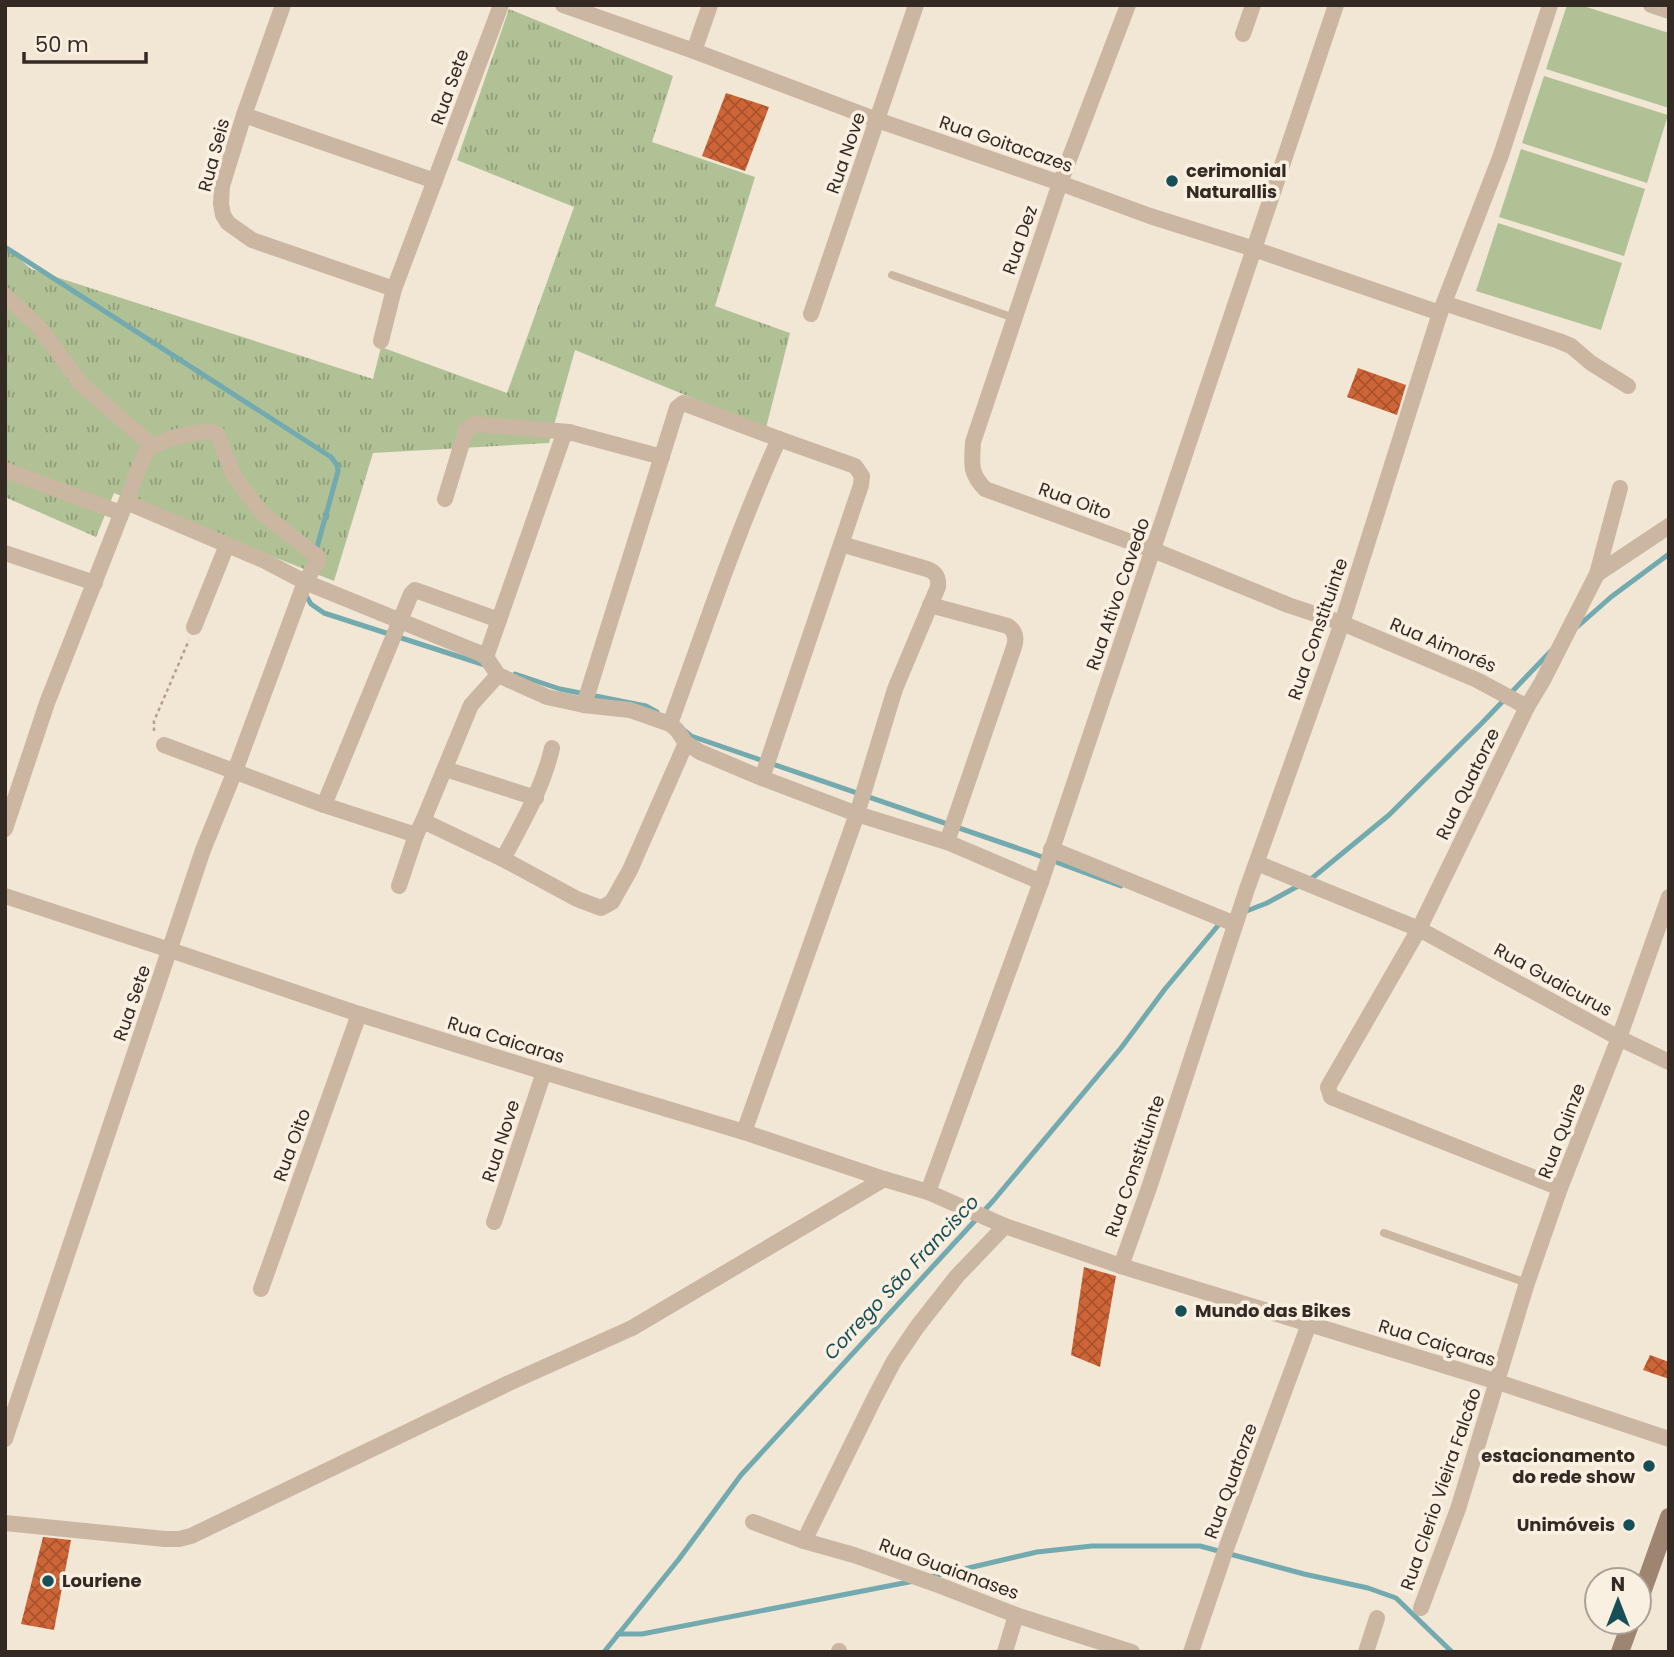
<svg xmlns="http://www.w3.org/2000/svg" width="1674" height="1657" font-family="Poppins,sans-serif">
  <defs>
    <pattern id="grass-tufts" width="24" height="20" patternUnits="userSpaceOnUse" patternTransform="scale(1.75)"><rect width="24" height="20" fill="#b0c195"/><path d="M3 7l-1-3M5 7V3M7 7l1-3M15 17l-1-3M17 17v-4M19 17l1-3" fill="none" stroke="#909d79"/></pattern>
    <pattern id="building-cross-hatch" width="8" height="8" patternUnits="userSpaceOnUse" patternTransform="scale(1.75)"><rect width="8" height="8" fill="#ce6537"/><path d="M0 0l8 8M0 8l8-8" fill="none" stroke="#a8532e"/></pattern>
  </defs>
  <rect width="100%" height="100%" fill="#f2e6d5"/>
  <polygon fill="url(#grass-tufts)" points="509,9 673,76 652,142 755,177 715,306 790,333 766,428 575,350 549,443 373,453 334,581 114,493 96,537 7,498 5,501 5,246 31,269 373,379 381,347 507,393 574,207 457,160"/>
  <g fill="#b0c195">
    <polygon points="1567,5 1580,5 1669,33 1669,108 1546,69"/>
    <polygon points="1544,76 1668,115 1647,183 1522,143"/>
    <polygon points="1521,149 1645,189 1624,256 1499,217"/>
    <polygon points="1498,223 1622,263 1601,330 1476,291"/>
  </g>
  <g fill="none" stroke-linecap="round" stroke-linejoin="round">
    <g stroke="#72aab0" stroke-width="5">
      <polyline points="5,247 331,457 337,465 338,471 316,551"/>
      <polyline points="305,594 311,604 324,613 485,665"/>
      <polyline points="1577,627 1611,597 1669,554"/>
      <polyline points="515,674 560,689 646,706 657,712"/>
      <polyline points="685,731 691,736 1026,851 1121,886"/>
      <polyline points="1244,912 1267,903 1311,879 1389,815 1481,724 1552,650"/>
      <polyline points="930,1577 1037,1552 1092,1546 1200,1546 1304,1574 1368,1588 1396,1598 1452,1652"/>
      <polyline points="618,1634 642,1634 914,1581"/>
      <polyline points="604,1652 679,1559 741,1475 993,1201 1121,1048 1165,989 1221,922"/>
    </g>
  </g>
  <g fill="url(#building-cross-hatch)">
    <polygon points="726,93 769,107 745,171 702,156"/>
    <polygon points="1358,368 1406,385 1397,415 1347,397"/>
    <polygon points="1084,1267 1116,1276 1100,1367 1071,1355"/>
    <polygon points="1650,1355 1669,1362 1669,1379 1643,1370"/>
    <polygon points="43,1537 71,1540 54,1630 21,1624"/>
  </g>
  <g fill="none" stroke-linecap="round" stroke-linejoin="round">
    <polyline stroke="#b6a08b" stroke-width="2.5" stroke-dasharray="3.5 3.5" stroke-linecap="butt" points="154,731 154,721 189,640"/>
    <g stroke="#cab6a1" stroke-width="8">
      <polyline points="892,275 1014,318"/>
      <polyline points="1384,1233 1527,1283"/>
    </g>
    <g stroke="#cab6a1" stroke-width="16">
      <polyline points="283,5 244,115 222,186 221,204 223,215 228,223 252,240 394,289"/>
      <polyline points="563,5 694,51 877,120 1060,183 1150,216 1254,249 1440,313"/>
      <path d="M1128 5 1060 183 973 442C972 464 969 472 985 489L1153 550 1288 605 1342 623 1477 680 1527 707"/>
      <polyline points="1651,5 1669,11"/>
      <polyline points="1243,34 1253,5"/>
      <polyline points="694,51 710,5"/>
      <polyline points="244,115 435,181"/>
      <polyline points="5,295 40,328 81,384 153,446"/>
      <polyline points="1444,303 1559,341 1571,346 1591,363 1628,386"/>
      <polyline points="811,314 916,5"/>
      <polyline points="381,341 394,289 501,5"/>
      <polyline points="5,470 121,513"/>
      <polyline points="445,499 466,430 475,424 569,432"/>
      <polyline points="5,553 95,583"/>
      <polyline points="1597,574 1669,526"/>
      <path d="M930 605 1008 626C1015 631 1017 638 1014 647L947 842"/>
      <polyline points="194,627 227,545"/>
      <polyline points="486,657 563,437 569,432 662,457"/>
      <polyline points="584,705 677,408 683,403 779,439"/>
      <path d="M670 724C705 628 737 531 779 439L855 466 862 476 861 485 762 778"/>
      <polyline points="164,745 324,805 416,835"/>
      <polyline points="445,769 536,798"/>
      <polyline points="324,805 411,594 415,590 499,620"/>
      <polyline points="423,821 503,859 577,899 601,908 612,902 630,870 686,743"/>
      <polyline points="5,829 47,703 126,502 263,560 305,582 479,653 486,657 498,675"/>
      <polyline points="1051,849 1235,924"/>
      <path d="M503 859C522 823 543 788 552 748"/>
      <polyline points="1257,863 1419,929 1619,1038 1669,1062"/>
      <polyline points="399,886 416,835 423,821 471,705 498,675 547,697 584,705 630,710 670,724 677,730 686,743 700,752 762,778 857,814 947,842 1041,882"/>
      <polyline points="5,896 170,950 359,1014 544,1072 744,1132 884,1179 928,1192 1005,1226 1121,1266 1498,1382 1669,1439"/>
      <path d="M744 1132 857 814 895 689 938 587C939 577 936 572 927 569L841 544"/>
      <polyline points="1560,1188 1331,1097 1328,1087 1419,929 1527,707 1542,682 1597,574 1620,488"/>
      <polyline points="928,1192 1041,882 1336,5"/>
      <polyline points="494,1222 544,1072"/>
      <polyline points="1121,1266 1150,1185 1247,889 1342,623 1440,313 1501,155 1550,5"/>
      <polyline points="261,1289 359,1014"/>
      <path d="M5 1439 203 850 235 771 305 582 318 561V557L262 513 234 476 217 433C199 429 155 439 145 455 137 469 132 487 126 502"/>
      <polyline points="753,1522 804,1541 854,1555 941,1586 1016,1615 1132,1652"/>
      <polyline points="5,1523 165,1539 179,1539 191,1536 509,1383 632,1328 884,1179"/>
      <polyline points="804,1541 875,1397 894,1361 917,1327 957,1276 1005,1226"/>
      <polyline points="1421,1608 1458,1509 1527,1283 1560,1188 1619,1038 1669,897"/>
      <polyline points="839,1652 839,1651"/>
      <polyline points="1005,1652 1016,1615"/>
      <polyline points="1191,1652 1227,1546 1309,1324"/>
      <polyline points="1366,1652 1377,1618"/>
    </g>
    <g stroke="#9e8572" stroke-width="18">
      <polyline points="1639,1601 1669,1517"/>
      <polyline points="1620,1652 1631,1622"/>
    </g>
  </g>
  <g fill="#184f57" stroke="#faf0e1" stroke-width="2.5">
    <circle cx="1172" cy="181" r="7"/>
    <circle cx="1181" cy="1311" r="7"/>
    <circle cx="1649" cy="1466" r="7"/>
    <circle cx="1629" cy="1525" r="7"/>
    <circle cx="48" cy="1581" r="7"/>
  </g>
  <g text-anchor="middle" stroke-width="7" stroke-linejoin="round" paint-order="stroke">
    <g font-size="18" fill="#342a24" stroke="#faf0e1">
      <text transform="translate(450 87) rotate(-70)" y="6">Rua Sete</text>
      <text transform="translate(1006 144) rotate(19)" y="6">Rua Goitacazes</text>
      <text transform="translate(846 153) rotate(-71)" y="6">Rua Nove</text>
      <text transform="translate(214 155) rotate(-75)" y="6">Rua Seis</text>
      <text transform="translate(1020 240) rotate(-71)" y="6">Rua Dez</text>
      <text transform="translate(1075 501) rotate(20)" y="6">Rua Oito</text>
      <text transform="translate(1118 594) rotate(-71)" y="6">Rua Ativo Cavedo</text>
      <text transform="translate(1318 629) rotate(-71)" y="6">Rua Constituinte</text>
      <text transform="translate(1443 645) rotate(23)" y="6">Rua Aimorés</text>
      <text transform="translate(1468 784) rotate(-64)" y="6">Rua Quatorze</text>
      <text transform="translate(1553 980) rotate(29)" y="6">Rua Guaicurus</text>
      <text transform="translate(132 1003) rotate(-71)" y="6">Rua Sete</text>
      <text transform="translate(506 1040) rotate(17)" y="6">Rua Caicaras</text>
      <text transform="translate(1562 1131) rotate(-69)" y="6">Rua Quinze</text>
      <text transform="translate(501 1141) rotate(-72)" y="6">Rua Nove</text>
      <text transform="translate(292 1145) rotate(-70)" y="6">Rua Oito</text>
      <text transform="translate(1135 1166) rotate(-71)" y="6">Rua Constituinte</text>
      <text transform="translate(1437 1343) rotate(17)" y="6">Rua Caiçaras</text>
      <text transform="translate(1231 1481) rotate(-70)" y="6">Rua Quatorze</text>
      <text transform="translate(1441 1489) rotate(-71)" y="6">Rua Clerio Vieira Falcão</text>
      <text transform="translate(949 1569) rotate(20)" y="6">Rua Guaianases</text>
    </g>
    <g font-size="18" font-weight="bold" fill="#342a24" stroke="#faf0e1" text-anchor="start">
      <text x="1186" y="177">cerimonial<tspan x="1186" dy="21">Naturallis</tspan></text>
      <text x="1195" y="1317">Mundo das Bikes</text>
      <text x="1635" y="1462" text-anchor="end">estacionamento<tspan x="1635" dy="21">do rede show</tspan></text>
      <text x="1615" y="1531" text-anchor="end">Unimóveis</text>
      <text x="62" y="1587">Louriene</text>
    </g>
    <g font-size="19" font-style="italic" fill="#184f57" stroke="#faf0e1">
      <text transform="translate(901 1277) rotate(-47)" y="7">Corrego São Francisco</text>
    </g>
  </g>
  <rect width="1674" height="1657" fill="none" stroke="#342a24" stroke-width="14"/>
  <g transform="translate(1618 1601)"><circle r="33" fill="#faf0e1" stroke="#aba195" stroke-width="2"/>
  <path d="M0-5L12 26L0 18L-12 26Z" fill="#184f57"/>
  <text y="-10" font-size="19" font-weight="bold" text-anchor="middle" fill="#342a24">N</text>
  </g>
  <path d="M24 52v10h122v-10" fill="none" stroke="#342a24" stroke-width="3.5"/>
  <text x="35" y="52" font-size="21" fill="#342a24" stroke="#faf0e1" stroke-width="5" paint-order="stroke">50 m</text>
</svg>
